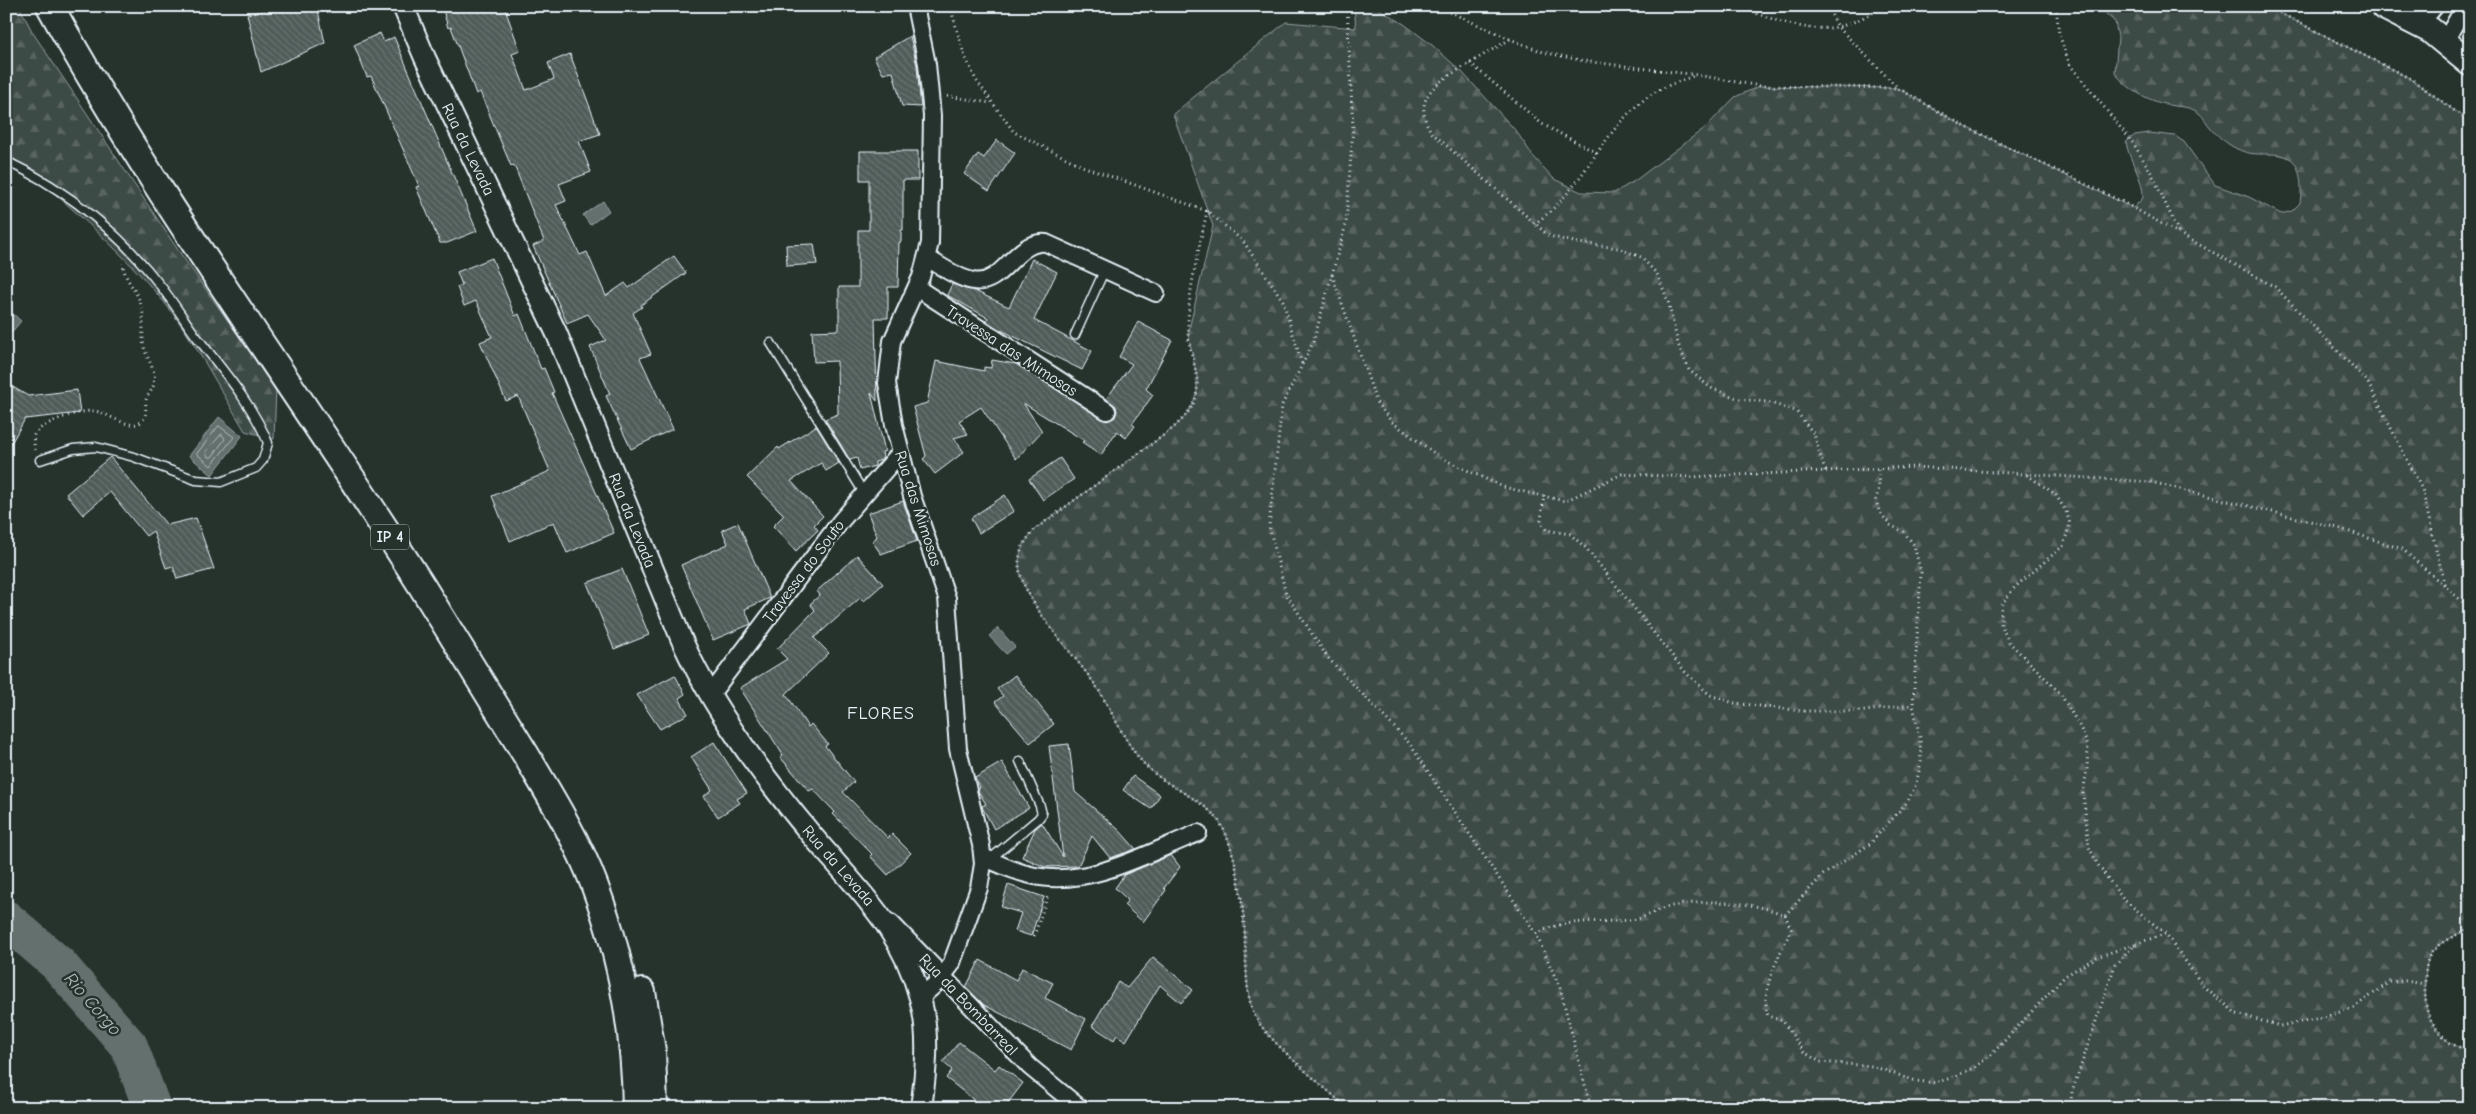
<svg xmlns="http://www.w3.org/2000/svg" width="2476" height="1114" font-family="'Comic Neue',sans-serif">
  <defs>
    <pattern id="forest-firs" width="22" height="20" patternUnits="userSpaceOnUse" patternTransform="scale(1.25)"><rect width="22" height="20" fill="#3e4b47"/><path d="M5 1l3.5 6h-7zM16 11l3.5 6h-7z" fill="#5a6562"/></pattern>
    <pattern id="building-back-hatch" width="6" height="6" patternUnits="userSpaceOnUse" patternTransform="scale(1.25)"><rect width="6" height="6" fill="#505c59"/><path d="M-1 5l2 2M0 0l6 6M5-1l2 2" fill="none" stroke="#697472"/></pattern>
  </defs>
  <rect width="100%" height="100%" fill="#26332d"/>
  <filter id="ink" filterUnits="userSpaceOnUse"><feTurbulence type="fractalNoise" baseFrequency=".02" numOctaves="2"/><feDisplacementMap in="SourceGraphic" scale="10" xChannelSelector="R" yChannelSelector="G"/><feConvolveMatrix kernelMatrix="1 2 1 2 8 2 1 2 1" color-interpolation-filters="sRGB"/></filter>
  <g filter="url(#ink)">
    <g fill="url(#forest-firs)" stroke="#939ea0">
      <path d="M6 6H19L33 33 76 97 178 250 276 389 274 439 245 431C219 388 195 341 164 302 118 246 61 199 6 152Z"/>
      <path d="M1354 6H1374L1404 24 1432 45 1462 72 1516 131 1533 156 1554 179 1581 192 1614 193 1636 180 1706 127 1735 97 1760 86 1898 88 1962 125 2133 208 2143 198C2144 178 2129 162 2126 142L2135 135 2149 133 2175 136 2184 142 2215 185 2249 197 2281 214 2292 211 2300 203C2302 191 2302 167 2291 159 2277 150 2260 157 2245 152 2232 148 2220 139 2211 128 2207 124 2204 117 2199 113 2191 107 2183 107 2174 106 2150 102 2129 91 2115 73L2118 37 2115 22 2103 11 2091 6H2266L2411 79 2470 122V928C2457 935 2440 941 2431 953 2423 964 2424 1001 2428 1014 2432 1023 2438 1032 2446 1039 2451 1045 2462 1048 2470 1051V1108H1349L1338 1100C1318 1081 1264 1038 1254 1014 1245 992 1247 967 1245 944 1244 910 1237 838 1213 814 1194 795 1166 786 1146 766 1124 743 1113 712 1096 686 1076 656 1021 600 1019 566 1018 551 1026 539 1035 529L1172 429 1184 418 1193 404 1197 391V377L1188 334 1213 226 1173 114 1286 22 1356 28Z"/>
    </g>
    <g fill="#636f6d" stroke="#98a3a5">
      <polygon points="603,201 609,211 590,225 583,215"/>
      <polygon points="12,313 21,321 6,339 6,320"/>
      <polygon points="219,417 242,436 212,475 189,456"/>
      <polygon points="998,628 1015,647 1006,654 989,636"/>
    </g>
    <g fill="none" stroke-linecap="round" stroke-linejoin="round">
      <g stroke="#b3bdc0" stroke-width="1">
        <polygon points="219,426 234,437 211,466 197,454"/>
        <polygon points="222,434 225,439 212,457 208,457 206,452"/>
      </g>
      <polyline stroke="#636f6d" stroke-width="38" points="6,919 58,964 129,1046 152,1108"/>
    </g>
    <g fill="url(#building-back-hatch)" stroke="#e8f1f8">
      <polygon points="282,6 317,6 325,43 261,72 247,14"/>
      <polygon points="442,6 504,6 520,51 512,54 526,90 554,79 548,63 570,54 600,134 579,141 591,172 559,184 566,201 556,205 580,255 587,252 606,296 625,283 629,288 674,256 686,273 641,305 642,307 633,313 651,354 640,358 673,429 631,449 606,396 610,394 590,347 606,340 588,314 567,323 533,246 544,241 514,165 511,166 480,92 476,94 451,27 448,28"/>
      <polygon points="380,33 384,42 394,37 477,231 447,243 440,243 416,187 419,186 371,76 367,77 354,45"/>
      <polygon points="910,36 917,66 921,107 902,106 893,72 883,74 874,57"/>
      <polygon points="997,140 1015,153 989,191 964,174 978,154 984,158"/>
      <polygon points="860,151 918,151 918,180 903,180 903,230 901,230 901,242 899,242 898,287 888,287 888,318 875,318 877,401 871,393 885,451 882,452 883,457 881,460 875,462 875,466 860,470 857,458 850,460 825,419 838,414 837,361 814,362 812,331 839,330 839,287 858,287 858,230 869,230 869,180 860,180"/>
      <polygon points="814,244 817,264 787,266 786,245"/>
      <polygon points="492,258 515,316 519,314 541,369 544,368 554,392 552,393 614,533 567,553 554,522 510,541 492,496 550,471 518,396 506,401 480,342 492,337 476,301 464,306 457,287 462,285 457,272"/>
      <polygon points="1032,259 1057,272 1034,320 1092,351 1082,370 999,329 986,321 988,318 947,295 952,284 975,291 1009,307"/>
      <polygon points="1138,322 1172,340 1146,389 1153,395 1132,424 1135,426 1126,438 1117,431 1101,455 1082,442 1085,441 1023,403 1042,431 1016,459 981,407 959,421 968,434 954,438 964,452 935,474 923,459 926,456 913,407 927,403 936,361 984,371 984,367 991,368 992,360 1016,364 1107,421 1115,417 1117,411 1116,406 1106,399 1132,364 1119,357"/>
      <polygon points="6,383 28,396 77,390 80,413 25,419 6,452"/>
      <polygon points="816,426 839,463 826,471 821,463 791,481 823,516 814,525 818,530 796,551 773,526 784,515 747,477 778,447 779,449"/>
      <polygon points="110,457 167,525 196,518 214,569 177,579 173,566 166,568 153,531 146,536 110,492 83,515 66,494"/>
      <polygon points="1060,458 1074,479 1043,500 1029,479"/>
      <polygon points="1005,495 1014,511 979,533 971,518"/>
      <polygon points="903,501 917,541 881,554 872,541 877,537 868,513"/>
      <polygon points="738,523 770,598 745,609 751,624 713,640 681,565 728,544 722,530"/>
      <polygon points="857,555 883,584 864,601 860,598 814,638 829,653 786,694 808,727 811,724 828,744 825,746 854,782 843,792 888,838 892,834 911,853 888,875 870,856 872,854 833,814 835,812 813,789 809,791 780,757 783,755 740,688 787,659 777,649 815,610 810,604 820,595 817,591"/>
      <polygon points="622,569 649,635 614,649 587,583"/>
      <polygon points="675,675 685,694 679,698 688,714 660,729 637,695"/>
      <polygon points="1015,675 1054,724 1030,743 995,702 1003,696 997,689"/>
      <polygon points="714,742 747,793 737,799 740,803 718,817 704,796 712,790 691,757"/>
      <polygon points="1069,744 1075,792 1119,830 1136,849 1110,858 1092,836 1078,866 1045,867 1022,857 1035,829 1042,823 1063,857 1049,746"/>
      <polygon points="1002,762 1029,808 994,829 983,809 982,806 986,804 978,791 980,787 975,778"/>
      <polygon points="1133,776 1160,795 1151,809 1123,790"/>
      <polygon points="1171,855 1180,867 1164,888 1166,890 1143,922 1124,905 1128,900 1115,888 1124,875"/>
      <polygon points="1008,885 1044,897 1031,936 1015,931 1021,913 1001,907"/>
      <polygon points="1153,957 1193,990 1181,1003 1160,985 1126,1041 1117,1035 1114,1040 1092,1026 1118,982 1127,988"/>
      <polygon points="980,960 1016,980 1022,968 1053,983 1045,998 1086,1019 1071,1050 984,1005 966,987"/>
      <polygon points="959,1042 995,1070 999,1065 1023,1083 1004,1108 984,1108 946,1078 952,1070 943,1062"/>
    </g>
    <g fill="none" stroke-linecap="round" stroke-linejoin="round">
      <defs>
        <g id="service">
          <path d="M6 161C68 190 122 235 163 289 175 305 185 321 196 336 221 368 253 405 268 443L263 460 256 468 221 482 196 480 134 457 96 447 73 449 40 460"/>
          <polyline points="1075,335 1105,269"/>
          <polyline points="771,343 864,493"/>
          <polyline points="989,860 1038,819 1042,814 1040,806 1020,761"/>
        </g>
        <g id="minor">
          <polyline points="915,6 927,64 932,116 930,243 921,277 892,341 887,383 894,425 912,496 947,598 958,749 981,845 983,864 979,888 951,965 939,981 920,998"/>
          <polyline points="2420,24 2435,6"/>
          <polyline points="2445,41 2465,6"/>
          <path d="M927 258C941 266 957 278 973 281 1003 287 1014 240 1046 243L1156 293"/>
          <polyline points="917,288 1107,411"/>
          <polyline points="711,694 840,522 900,453"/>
          <path d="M983 857C1001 865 1020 874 1041 877 1093 885 1150 852 1198 833"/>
          <polyline points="891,923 1030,1067 1080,1108"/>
        </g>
        <path id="tertiary" d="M403 6 425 58 556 332 681 638C711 707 762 775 810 833 855 887 902 928 920 998 930 1034 926 1072 921 1108"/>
        <polyline id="primary" points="2383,6 2430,30 2470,63"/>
        <g id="trunk">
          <path d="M50 6C161 208 300 393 423 588 457 644 492 699 526 755 551 797 577 839 594 884 621 955 635 1033 636 1108"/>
          <polyline points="642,992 652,1051 654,1108"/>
        </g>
      </defs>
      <use href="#service" stroke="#e8f1f8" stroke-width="11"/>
      <use href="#minor" stroke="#e8f1f8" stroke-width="20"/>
      <use href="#tertiary" stroke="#e8f1f8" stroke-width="24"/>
      <use href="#primary" stroke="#e8f1f8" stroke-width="29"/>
      <use href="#trunk" stroke="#e8f1f8" stroke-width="30"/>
      <g stroke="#e8f1f8" stroke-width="3" stroke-dasharray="1 4" stroke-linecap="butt">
        <polyline points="950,6 964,54 976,80 1014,132 1082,166 1207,211 1243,241 1283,301 1302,364"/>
        <polyline points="1347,6 1353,127 1346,224 1313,343 1282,405 1269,526 1286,594 1328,658 1409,743 1536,934 1560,988 1591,1108"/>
        <polyline points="1436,6 1510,39 1543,52 1584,61 1697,75 1760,86 1898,88"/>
        <path d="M1738 6C1769 18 1803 33 1837 27 1853 24 1871 13 1887 6"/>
        <polyline points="1827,6 1838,27 1898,88 1962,125 2121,201 2275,287 2367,381 2422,489 2445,587"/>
        <polyline points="2056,6 2059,34 2070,65 2133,143 2152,174 2179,233"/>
        <polyline points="2266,6 2411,79 2470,122"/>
        <path d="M1510 39C1496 48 1481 56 1467 65 1439 81 1410 96 1431 132L1549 236 1578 243 1618 248 1641 257 1657 274 1668 301 1678 344 1689 370 1711 388 1739 399 1767 402 1796 411 1814 434 1825 471"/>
        <polyline points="1470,63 1542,124 1597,153"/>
        <polyline points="947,96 991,103"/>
        <path d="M1207 211C1199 250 1187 293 1188 333 1189 353 1199 371 1197 391 1195 407 1184 418 1172 429L1035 529C1026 539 1018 551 1019 566 1021 600 1076 656 1096 686 1113 712 1124 743 1146 766 1166 786 1194 795 1213 814 1237 838 1244 910 1245 944 1247 967 1245 992 1254 1014 1264 1038 1318 1081 1338 1100L1349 1108"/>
        <path d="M1534 224C1581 193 1600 133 1645 99 1660 87 1678 82 1696 75"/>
        <polyline points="1332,275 1377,403 1392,422 1441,458 1503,487 1565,501 1622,474 1692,477 1915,467 2151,482 2338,528 2402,549 2470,608"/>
        <path d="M35 450 33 437C38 423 80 410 94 411 107 412 129 431 141 422 148 416 145 408 146 400 147 395 151 392 153 387 158 373 149 363 145 350 140 335 146 318 141 305 137 289 124 281 123 263"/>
        <polyline points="2027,475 2055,494 2066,511 2070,524 2063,546 2015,587 2001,605 2001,625 2009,642 2060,693 2080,727 2088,746 2087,769 2083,793 2089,847 2098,865 2123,899 2166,934 2204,987 2237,1014 2280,1026 2320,1018 2353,1008 2390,982 2405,981 2425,984"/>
        <polyline points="1544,495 1541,520 1546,530 1570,534 1586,548 1686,673 1710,695 1734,703 1803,711 1864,711 1913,705"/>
        <polyline points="1785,915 1823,875 1870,844 1908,801 1916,784 1921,762 1920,738 1913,705 1921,573 1914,545 1904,532 1890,525 1879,511 1876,500 1879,487 1878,469"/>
        <path d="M2470 928C2457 935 2440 941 2431 953 2423 964 2424 1001 2428 1014 2432 1023 2438 1032 2446 1039 2451 1045 2462 1048 2470 1051"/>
        <path d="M1536 934C1566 917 1603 924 1637 919 1649 916 1660 908 1672 906 1709 899 1751 901 1785 915L1791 929C1781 954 1759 989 1768 1016L1783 1021 1804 1052 1820 1062 1872 1066 1916 1081 1935 1083 1954 1077 1975 1067 1991 1055 2065 976 2097 957 2135 944"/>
        <polyline points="1034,936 1048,895"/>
        <polyline points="2070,1108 2072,1092 2115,965 2135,944 2165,934"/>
      </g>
      <use href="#service" stroke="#26332d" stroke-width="8"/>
      <use href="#minor" stroke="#26332d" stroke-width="16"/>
      <use href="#tertiary" stroke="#26332d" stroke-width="20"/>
      <use href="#primary" stroke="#26332d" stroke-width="25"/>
      <use href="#trunk" stroke="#26332d" stroke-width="26"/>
    </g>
  </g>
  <g text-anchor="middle" stroke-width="5" stroke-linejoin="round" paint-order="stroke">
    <rect fill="#26332d" stroke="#aeb8bb" stroke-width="1" x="371" y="524.5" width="38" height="25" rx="4"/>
    <g font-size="15" font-weight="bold" fill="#e8f1f8">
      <text x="390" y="542">IP 4</text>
    </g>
    <g font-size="16" fill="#e8f1f8" stroke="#26332d">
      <text transform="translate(469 149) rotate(64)" y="6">Rua da Levada</text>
      <text transform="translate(1012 350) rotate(33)" y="6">Travessa das Mimosas</text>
      <text transform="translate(919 508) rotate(72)" y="6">Rua das Mimosas</text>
      <text transform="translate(633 520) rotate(68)" y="6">Rua da Levada</text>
      <text transform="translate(803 571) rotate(-53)" y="6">Travessa do Souto</text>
      <text transform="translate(839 865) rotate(49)" y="6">Rua da Levada</text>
      <text transform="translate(969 1004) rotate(46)" y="6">Rua da Bombarreal</text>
    </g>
    <g font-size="18" letter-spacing="1" fill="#e8f1f8" stroke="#26332d">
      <text x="881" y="719">FLORES</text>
    </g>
    <g font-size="18" font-style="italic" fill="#b3bdc0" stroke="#26332d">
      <text transform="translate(93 1004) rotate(49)" y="6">Rio Corgo</text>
    </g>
  </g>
  <rect width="2476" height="1114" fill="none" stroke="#26332d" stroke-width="25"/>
  <rect x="12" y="12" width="2451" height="1089" fill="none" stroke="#e8f1f8" stroke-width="2" filter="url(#ink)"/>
</svg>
